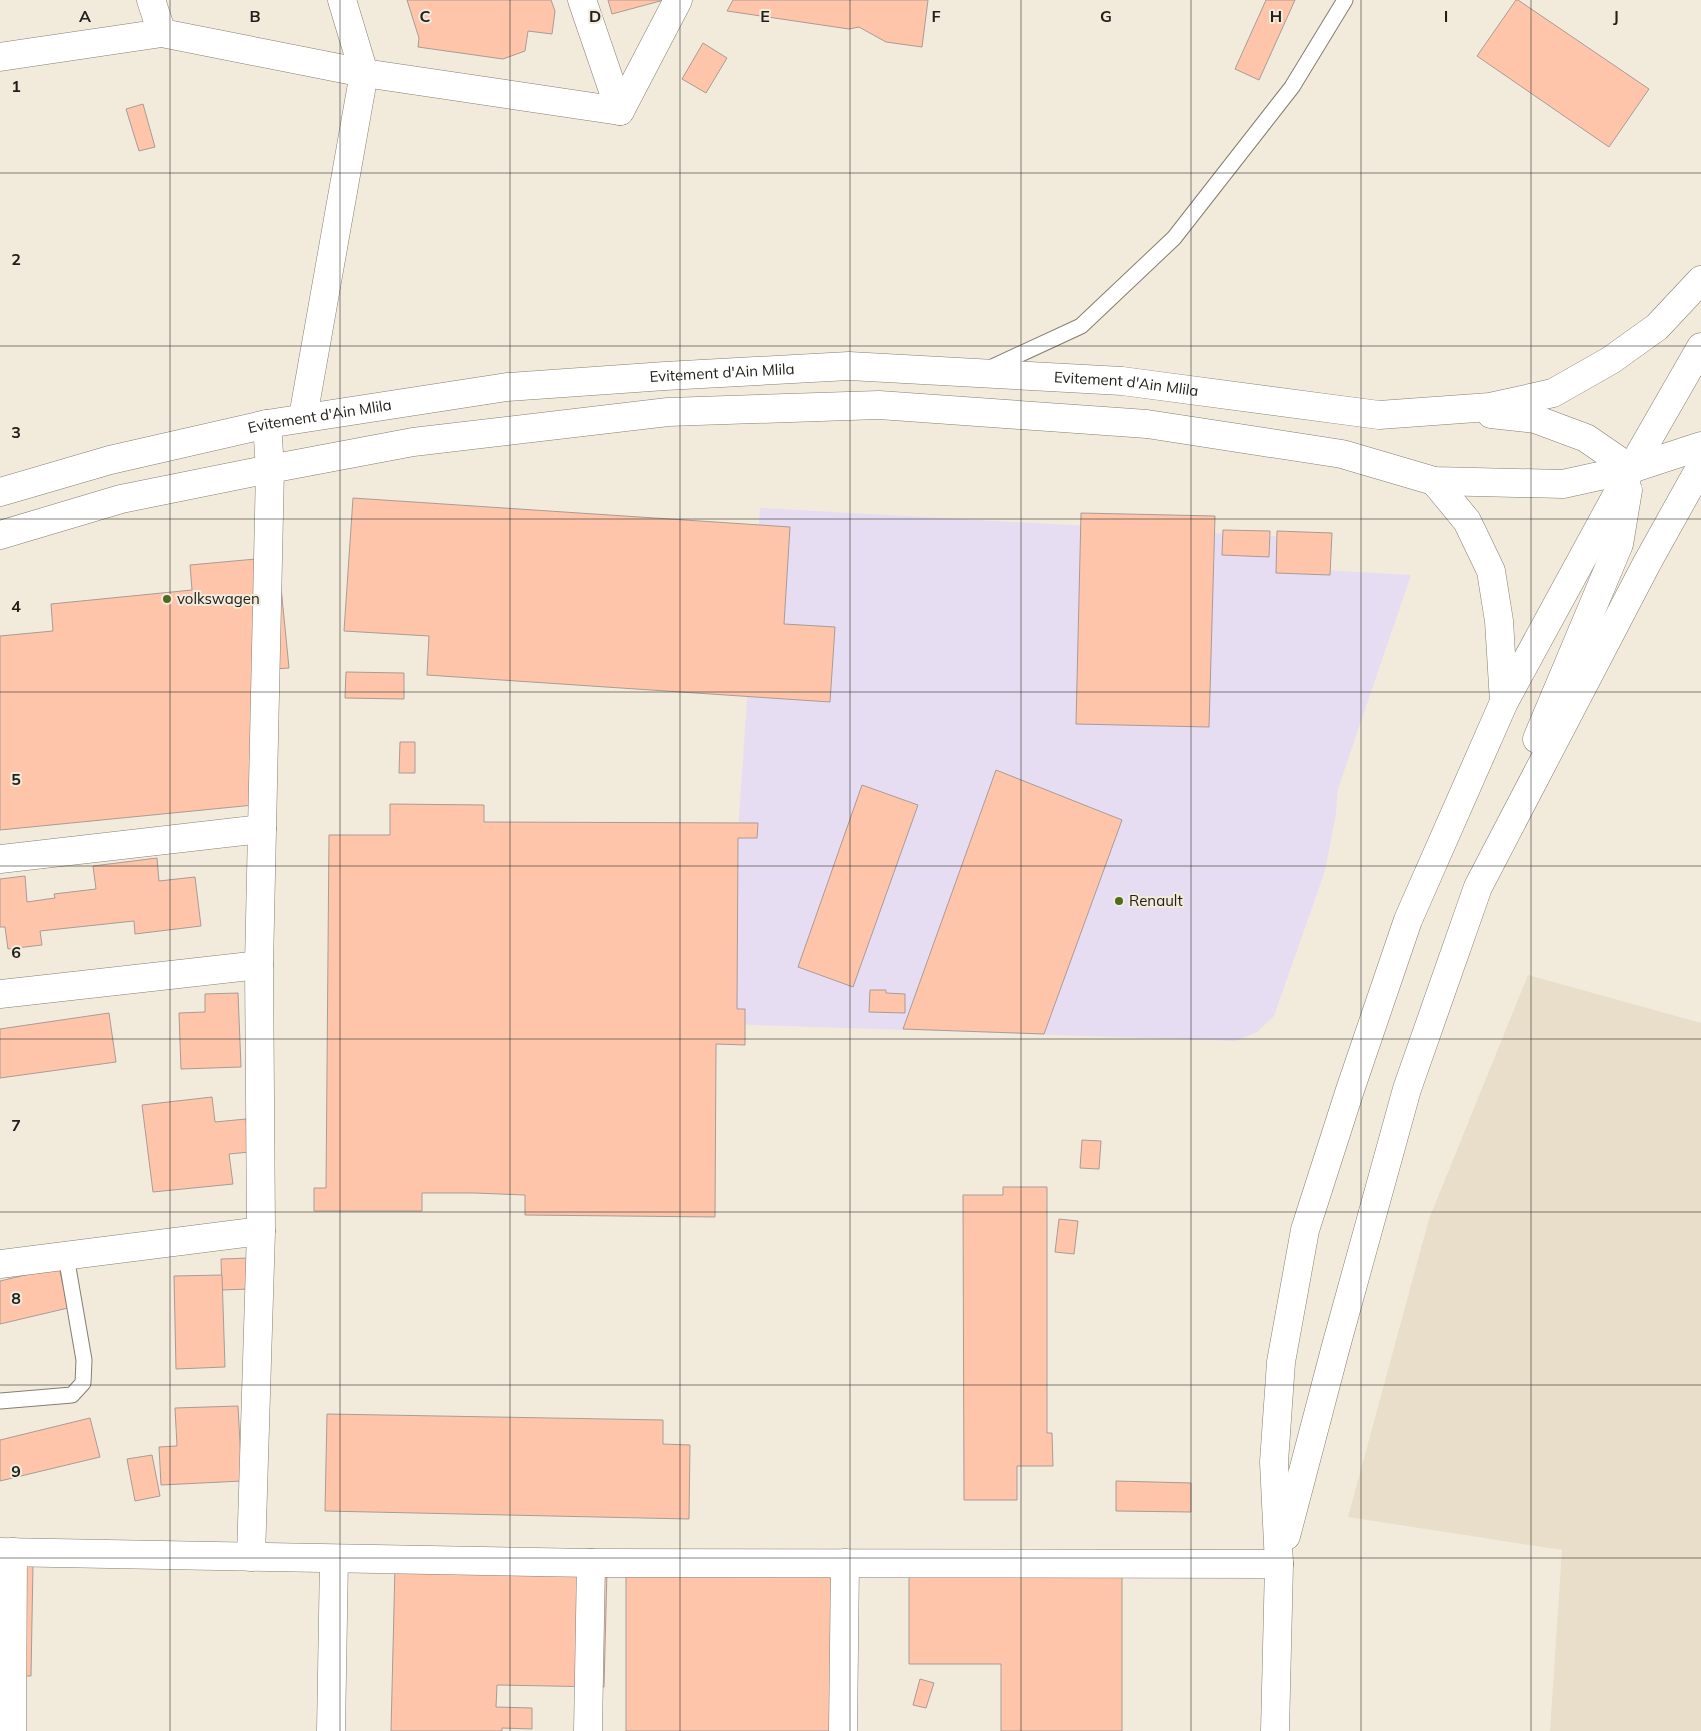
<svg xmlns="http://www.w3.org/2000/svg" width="1701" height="1731" font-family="Mulish,sans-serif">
  <rect width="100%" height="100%" fill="#f2ebdc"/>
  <polygon fill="#e6ddf3" points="760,508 1306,538 1306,569 1411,575 1338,789 1336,814 1325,871 1274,1016 1257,1032 1236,1041 725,1024"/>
  <polygon fill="#e9dec9" points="1528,975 1701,1023 1701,1731 1550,1731 1562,1550 1348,1517 1429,1219"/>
  <g fill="#fec5ab" stroke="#aa9b94">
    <polygon points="407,0 551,0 555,11 552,34 528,31 525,51 503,59 418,47 419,38"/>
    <polygon points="608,0 664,0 612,14"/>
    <polygon points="733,0 928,0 922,47 886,42 859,27 849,29 727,11"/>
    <polygon points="1266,0 1295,0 1259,80 1235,69"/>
    <polygon points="1516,0 1518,0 1649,89 1609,147 1477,56"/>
    <polygon points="703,43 727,58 706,93 682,79"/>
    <polygon points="143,104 155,147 139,151 126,109"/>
    <polygon points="353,498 790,527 784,624 835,627 830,702 427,675 429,636 344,631"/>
    <polygon points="1081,513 1215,516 1209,727 1076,724"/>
    <polygon points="1223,530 1270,531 1269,557 1222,555"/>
    <polygon points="1277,531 1332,533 1330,575 1276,573"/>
    <polygon points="278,557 289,668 260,670 274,803 0,830 0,636 53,631 51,604 192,590 190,565"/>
    <polygon points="346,672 404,673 404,699 345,698"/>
    <polygon points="400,742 415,742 415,773 399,773"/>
    <polygon points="996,770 1122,820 1044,1034 903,1029"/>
    <polygon points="862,785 918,805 853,987 798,967"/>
    <polygon points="390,804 484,805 484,822 758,823 757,838 738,838 737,1009 745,1009 745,1045 716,1044 715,1217 525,1215 525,1195 475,1193 422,1193 422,1211 314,1211 314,1188 326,1188 329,835 390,835"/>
    <polygon points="157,858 159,881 195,877 201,926 135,934 134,921 40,931 42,945 8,949 5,927 0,927 0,879 25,876 27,902 55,898 54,894 96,889 93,866"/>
    <polygon points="870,990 886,990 886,993 905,994 905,1013 869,1012"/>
    <polygon points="238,993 241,1067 181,1069 179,1013 205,1012 205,994"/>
    <polygon points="109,1013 116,1062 0,1078 0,1029"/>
    <polygon points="212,1097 215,1122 246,1119 250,1152 229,1154 233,1184 153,1192 142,1105"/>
    <polygon points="1082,1140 1101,1141 1099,1169 1080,1168"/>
    <polygon points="1003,1187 1047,1187 1047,1433 1052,1433 1053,1466 1017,1466 1017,1500 964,1500 963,1195 1003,1195"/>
    <polygon points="1059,1219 1078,1221 1074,1254 1055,1252"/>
    <polygon points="249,1258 250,1289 222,1290 221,1259"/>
    <polygon points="59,1267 68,1308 0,1324 0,1281"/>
    <polygon points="222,1275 225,1367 176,1369 174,1276"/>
    <polygon points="238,1406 242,1481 161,1485 159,1447 177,1446 175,1408"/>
    <polygon points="327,1414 663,1420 663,1444 690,1445 689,1519 325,1511"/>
    <polygon points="90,1418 100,1457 0,1481 0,1440"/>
    <polygon points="152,1455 160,1496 135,1501 127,1459"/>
    <polygon points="1116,1481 1191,1483 1191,1512 1116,1511"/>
    <polygon points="0,1564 33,1564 31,1676 0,1676"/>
    <polygon points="395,1566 607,1570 604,1687 497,1685 496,1707 532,1708 532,1729 502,1728 502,1731 391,1731"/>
    <polygon points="909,1575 1122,1575 1122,1731 1001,1731 1001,1664 909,1664"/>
    <rect x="626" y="1576" width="212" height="155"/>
    <polygon points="920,1679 934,1683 926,1708 913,1705"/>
  </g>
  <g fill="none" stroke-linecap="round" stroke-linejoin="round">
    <defs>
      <g id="lane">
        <polyline points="988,369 1081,326 1174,238 1292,87 1345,0"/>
        <polyline points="0,1401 72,1395 83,1383 84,1360 66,1256"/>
      </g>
      <g id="street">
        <polyline points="151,0 162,33"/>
        <polyline points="342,0 364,73 620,111 678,0"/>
        <polyline points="582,0 620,111"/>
        <polyline points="0,57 162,33 364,73 303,417"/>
        <polyline points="0,859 262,829"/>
        <polyline points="0,994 259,965"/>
        <polyline points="0,1264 261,1231"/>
        <polyline points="0,1552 591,1563 1279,1564"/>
        <polyline points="251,1557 261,1231 259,965 270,469 267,424"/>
        <polyline points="12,1731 13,1552"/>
        <polyline points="331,1731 334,1559"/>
        <polyline points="588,1731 591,1563"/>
        <polyline points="843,1731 845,1563"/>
      </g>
      <polyline id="primary" points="1275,1731 1279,1564"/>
      <g id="highway">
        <polyline points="1491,414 1535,419 1586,438 1631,469"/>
        <polyline points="1434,481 1467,521 1491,571 1499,621 1504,702"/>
        <path id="s1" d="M0 492 110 460 267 424 507 387 665 376 849 366 1122 381 1379 415 1490 407 1553 393 1611 360 1657 327 1701 280"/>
        <polyline points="0,535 121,499 270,469 413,442 668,412 879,405 1147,424 1342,454 1434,481 1563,484 1631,469 1701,446"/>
        <polyline points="1537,739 1619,544 1628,490"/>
        <polyline points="1286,1536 1336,1346 1407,1089 1478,887 1647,563 1701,466"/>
        <polyline points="1279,1564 1274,1462 1281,1362 1305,1230 1350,1090 1408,920 1504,702 1631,469 1701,347"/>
      </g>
    </defs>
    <use href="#lane" stroke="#857e71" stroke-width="17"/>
    <use href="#street" stroke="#857e71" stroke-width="29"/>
    <use href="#primary" stroke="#857e71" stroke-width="29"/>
    <use href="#highway" stroke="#857e71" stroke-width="29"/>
    <use href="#lane" stroke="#fff" stroke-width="15"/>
    <use href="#street" stroke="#fff" stroke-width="28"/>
    <use href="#primary" stroke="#fff" stroke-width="28"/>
    <use href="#highway" stroke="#fff" stroke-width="28"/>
  </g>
  <path fill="none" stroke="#23201b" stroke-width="1" stroke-opacity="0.55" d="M170 0V1731M340 0V1731M510 0V1731M680 0V1731M850 0V1731M1021 0V1731M1191 0V1731M1361 0V1731M1531 0V1731M0 173H1701M0 346H1701M0 519H1701M0 692H1701M0 866H1701M0 1039H1701M0 1212H1701M0 1385H1701M0 1558H1701"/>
  <g fill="#4c6c22" stroke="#f2ebdc" stroke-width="2">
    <circle cx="167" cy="599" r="5"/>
    <circle cx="1119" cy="901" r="5"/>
  </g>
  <g text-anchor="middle" stroke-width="4" stroke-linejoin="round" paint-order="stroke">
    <g font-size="15" fill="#23201b" stroke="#f2ebdc">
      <text dy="5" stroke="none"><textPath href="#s1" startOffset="734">Evitement d'Ain Mlila</textPath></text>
      <text dy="5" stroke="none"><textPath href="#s1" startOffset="1139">Evitement d'Ain Mlila</textPath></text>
      <text dy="5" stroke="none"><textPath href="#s1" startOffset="329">Evitement d'Ain Mlila</textPath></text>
    </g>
    <g font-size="15" fill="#23201b" stroke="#f2ebdc" text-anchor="start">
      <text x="177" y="604">volkswagen</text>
      <text x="1129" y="906">Renault</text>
    </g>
  </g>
  <g font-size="16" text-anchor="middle" font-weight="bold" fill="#23201b" stroke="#f2ebdc" stroke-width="4" stroke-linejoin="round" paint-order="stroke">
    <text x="85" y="22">A</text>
    <text x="255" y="22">B</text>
    <text x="425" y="22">C</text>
    <text x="595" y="22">D</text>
    <text x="765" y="22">E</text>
    <text x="936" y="22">F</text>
    <text x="1106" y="22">G</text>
    <text x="1276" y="22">H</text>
    <text x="1446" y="22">I</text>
    <text x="1616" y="22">J</text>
    <text x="16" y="92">1</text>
    <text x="16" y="265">2</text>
    <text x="16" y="438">3</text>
    <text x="16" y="612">4</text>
    <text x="16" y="785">5</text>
    <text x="16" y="958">6</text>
    <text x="16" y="1131">7</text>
    <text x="16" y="1304">8</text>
    <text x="16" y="1477">9</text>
  </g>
</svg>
